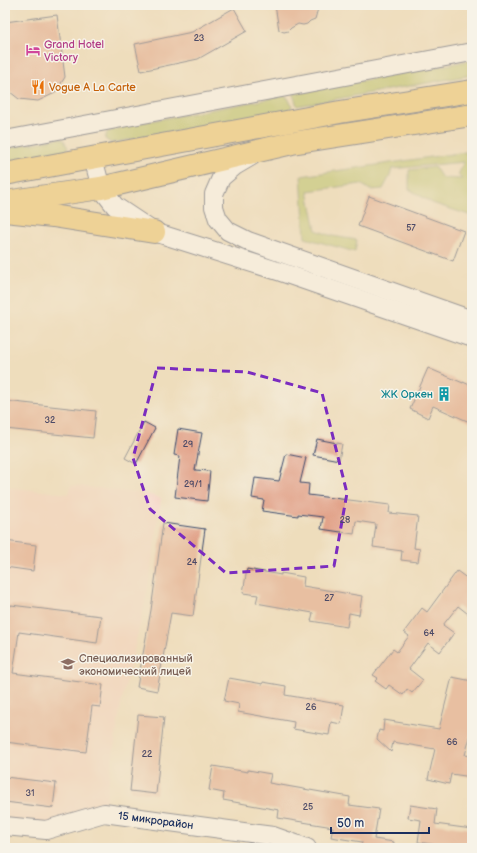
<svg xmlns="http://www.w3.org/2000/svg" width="477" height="853" font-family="'Balsamiq Sans',sans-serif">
  <rect width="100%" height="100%" fill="#f7f3e8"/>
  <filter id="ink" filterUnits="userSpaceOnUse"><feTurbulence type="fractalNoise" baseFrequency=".025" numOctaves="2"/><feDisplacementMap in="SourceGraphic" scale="8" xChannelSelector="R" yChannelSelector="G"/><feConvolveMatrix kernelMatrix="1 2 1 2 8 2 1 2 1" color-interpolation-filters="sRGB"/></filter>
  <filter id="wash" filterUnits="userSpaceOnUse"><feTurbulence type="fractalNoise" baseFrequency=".012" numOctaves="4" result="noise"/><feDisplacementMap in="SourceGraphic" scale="16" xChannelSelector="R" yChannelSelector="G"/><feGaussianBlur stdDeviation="0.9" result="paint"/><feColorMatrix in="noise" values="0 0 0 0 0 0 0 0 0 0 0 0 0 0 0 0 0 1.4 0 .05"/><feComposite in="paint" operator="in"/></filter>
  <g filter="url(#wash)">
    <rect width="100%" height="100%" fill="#eeddbc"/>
    <polygon fill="#f5d2c2" points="71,485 146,494 161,498 150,576 145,603 121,704 105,805 41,840 5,834 5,487 69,494"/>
    <g fill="#b2c062" stroke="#667860">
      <polygon points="472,60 472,75 297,106 293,94"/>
      <polygon points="284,96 288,98 292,106 287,112 111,143 105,139 107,132 134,124"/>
      <polygon points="60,138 64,140 68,148 63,154 5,165 5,149"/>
      <polygon points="472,151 472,216 432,203 409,189 409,170 435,167 442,178 462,179 458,175 464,162 392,169 390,176 383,189 370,190 361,184 308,191 316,230 332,236 357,240 355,252 305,238 301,176"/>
    </g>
    <g id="blocks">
      <g fill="#e09c82">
        <polygon points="275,5 319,5 315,19 310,21 307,24 303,25 298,24 291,28 288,31 284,32 279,30"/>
        <polygon points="234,8 247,31 198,59 141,71 135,44 192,32"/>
        <polygon points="57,15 65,77 55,93 38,101 19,99 5,88 5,22"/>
        <polygon points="369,196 464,231 453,261 358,226"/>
        <polygon points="428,368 463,383 463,382 472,386 472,423 433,406 428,418 410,409"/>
        <polygon points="5,401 96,411 93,438 5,429"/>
        <polygon points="144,422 155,428 136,464 125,458"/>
        <polygon points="178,429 202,433 195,470 210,471 207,501 175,497 180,456 174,455"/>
        <polygon points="317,439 342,444 339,460 313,455"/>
        <polygon points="286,454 306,458 300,483 309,484 308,495 390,505 389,513 418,516 414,548 420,549 418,562 401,560 402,551 373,547 376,524 356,521 354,534 321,529 323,517 298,514 298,516 262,511 264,500 252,498 255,478 279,481"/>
        <polygon points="163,523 205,529 193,616 171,613 157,691 137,687 151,610"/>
        <polygon points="5,541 36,545 33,571 5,567"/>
        <polygon points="247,569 281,575 281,573 304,577 303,586 362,596 359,615 349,613 347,627 311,621 313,613 256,603 258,595 243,593"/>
        <polygon points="457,571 472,582 472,617 458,606 443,625 454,633 440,652 428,643 409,669 423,680 412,693 407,689 403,695 389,685 386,689 375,681 378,678 373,675 393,649 397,652 409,636 404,632 422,608 427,612"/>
        <polygon points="5,605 11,606 11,605 101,616 97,643 19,632 13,673 103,685 100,707 92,706 86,752 5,742 5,649 7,631 5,631"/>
        <polygon points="452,677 472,681 472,730 465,755 472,756 472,777 451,774 449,784 428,779 435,749 393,742 391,752 377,739 379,730 383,731 384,720 439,729"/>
        <polygon points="229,678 263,684 263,682 286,686 285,695 344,705 341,724 331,722 329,735 293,729 294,722 238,712 239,704 224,701"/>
        <polygon points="138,715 164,717 156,794 130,791"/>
        <polygon points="213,766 248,772 248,770 271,774 269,783 350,797 349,805 379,809 374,839 394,842 393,848 361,848 362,842 331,837 333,827 278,818 279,810 223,800 224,793 209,790"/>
        <polygon points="5,777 56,783 53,808 5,802"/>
        <polygon points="410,805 437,809 435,824 472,829 472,848 444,848 444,846 418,842 421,820 408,818"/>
      </g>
    </g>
  </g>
  <g filter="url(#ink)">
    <use href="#blocks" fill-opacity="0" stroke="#3b496c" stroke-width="1"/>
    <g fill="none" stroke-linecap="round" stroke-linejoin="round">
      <defs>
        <g id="minor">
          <polyline points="5,140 472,52"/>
          <polyline points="252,156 235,166 221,178 214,194 214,207 218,219 228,231 248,241 472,320"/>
          <polyline points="93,158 101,188 115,206 154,232 281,272 472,338"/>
          <path id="s1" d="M5 826 46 830 104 813 273 836 307 848"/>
        </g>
        <g id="major">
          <polyline points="5,174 340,112 472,91"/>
          <polyline points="5,202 101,188 292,143 472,115"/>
          <polyline points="5,211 53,216 154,232"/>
        </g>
      </defs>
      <use href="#minor" stroke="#3b496c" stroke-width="20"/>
      <use href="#major" stroke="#3b496c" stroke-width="24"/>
      <use href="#minor" stroke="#fff" stroke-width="18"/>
      <use href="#major" stroke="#eec569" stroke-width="22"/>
    </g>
  </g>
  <path d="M0 0H477V853H0ZM157 368 247 372 322 393 347 493 334 566 226 573 150 509 133 458Z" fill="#eeddbc" fill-opacity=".55" fill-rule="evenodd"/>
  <path fill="none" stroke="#7b2cbf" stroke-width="3" stroke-dasharray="8 5" stroke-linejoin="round" d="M157 368 247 372 322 393 347 493 334 566 226 573 150 509 133 458Z"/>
  <defs>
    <symbol id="hotel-bare" viewBox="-9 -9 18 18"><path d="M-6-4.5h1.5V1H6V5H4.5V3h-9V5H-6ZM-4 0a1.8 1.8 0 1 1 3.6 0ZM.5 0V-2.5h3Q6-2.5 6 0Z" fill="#d1479c" stroke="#f7f3e8" stroke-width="2.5" paint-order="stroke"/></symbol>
    <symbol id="restaurant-bare" viewBox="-9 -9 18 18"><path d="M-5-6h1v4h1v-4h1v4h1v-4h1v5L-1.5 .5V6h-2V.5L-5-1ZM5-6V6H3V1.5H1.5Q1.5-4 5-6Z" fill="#e8710a" stroke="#f7f3e8" stroke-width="2.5" paint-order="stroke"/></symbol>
    <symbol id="building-bare" viewBox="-9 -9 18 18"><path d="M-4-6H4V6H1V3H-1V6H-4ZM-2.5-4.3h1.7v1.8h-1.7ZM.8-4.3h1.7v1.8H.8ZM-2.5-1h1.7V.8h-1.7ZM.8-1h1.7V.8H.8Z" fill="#0f9aa8" stroke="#f7f3e8" stroke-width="2.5" paint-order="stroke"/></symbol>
    <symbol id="school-bare" viewBox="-9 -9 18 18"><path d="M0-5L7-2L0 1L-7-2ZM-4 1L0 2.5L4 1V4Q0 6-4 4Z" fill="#8d6e63" stroke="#f7f3e8" stroke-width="2.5" paint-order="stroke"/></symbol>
  </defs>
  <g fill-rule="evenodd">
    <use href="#hotel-bare" x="23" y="40" width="20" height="20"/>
    <use href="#restaurant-bare" x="28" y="77" width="20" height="20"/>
    <use href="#building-bare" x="434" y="384" width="20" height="20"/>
    <use href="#school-bare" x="58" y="654" width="20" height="20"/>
  </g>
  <g text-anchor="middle" stroke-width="3" stroke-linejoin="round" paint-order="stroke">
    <g font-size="9" fill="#4c4a67">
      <text x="199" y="41">23</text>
      <text x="411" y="231">57</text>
      <text x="50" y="423">32</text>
      <text x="188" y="447">29</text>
      <text x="193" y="487">29/1</text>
      <text x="345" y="523">28</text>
      <text x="192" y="565">24</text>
      <text x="329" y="601">27</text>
      <text x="429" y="636">64</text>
      <text x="311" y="710">26</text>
      <text x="452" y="745">66</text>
      <text x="147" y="757">22</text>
      <text x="30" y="796">31</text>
      <text x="308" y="810">25</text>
    </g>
    <g font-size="11" fill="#b23c85" stroke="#f7f3e8" text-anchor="start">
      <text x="44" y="48">Grand Hotel<tspan x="44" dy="13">Victory</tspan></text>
    </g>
    <g font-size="11" fill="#c56008" stroke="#f7f3e8" text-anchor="start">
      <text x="49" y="91">Vogue A La Carte</text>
    </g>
    <g font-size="11" fill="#0d838f" stroke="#f7f3e8" text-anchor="end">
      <text x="433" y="398">ЖК Оркен</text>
    </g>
    <g font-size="11" fill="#785e54" stroke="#f7f3e8" text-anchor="start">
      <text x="79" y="662">Специализированный<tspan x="79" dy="13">экономический лицей</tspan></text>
    </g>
    <g font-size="11" fill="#1b2f5e" stroke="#f7f3e8">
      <text dy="4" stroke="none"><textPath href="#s1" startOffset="154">15 микрорайон</textPath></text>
    </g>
  </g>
  <rect width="477" height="853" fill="none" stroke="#f7f3e8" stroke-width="20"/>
  <path d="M331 827v6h98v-6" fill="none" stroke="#1b2f5e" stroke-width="2"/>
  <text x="337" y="827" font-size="12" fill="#1b2f5e" stroke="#f7f3e8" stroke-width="3" paint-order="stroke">50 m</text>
</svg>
